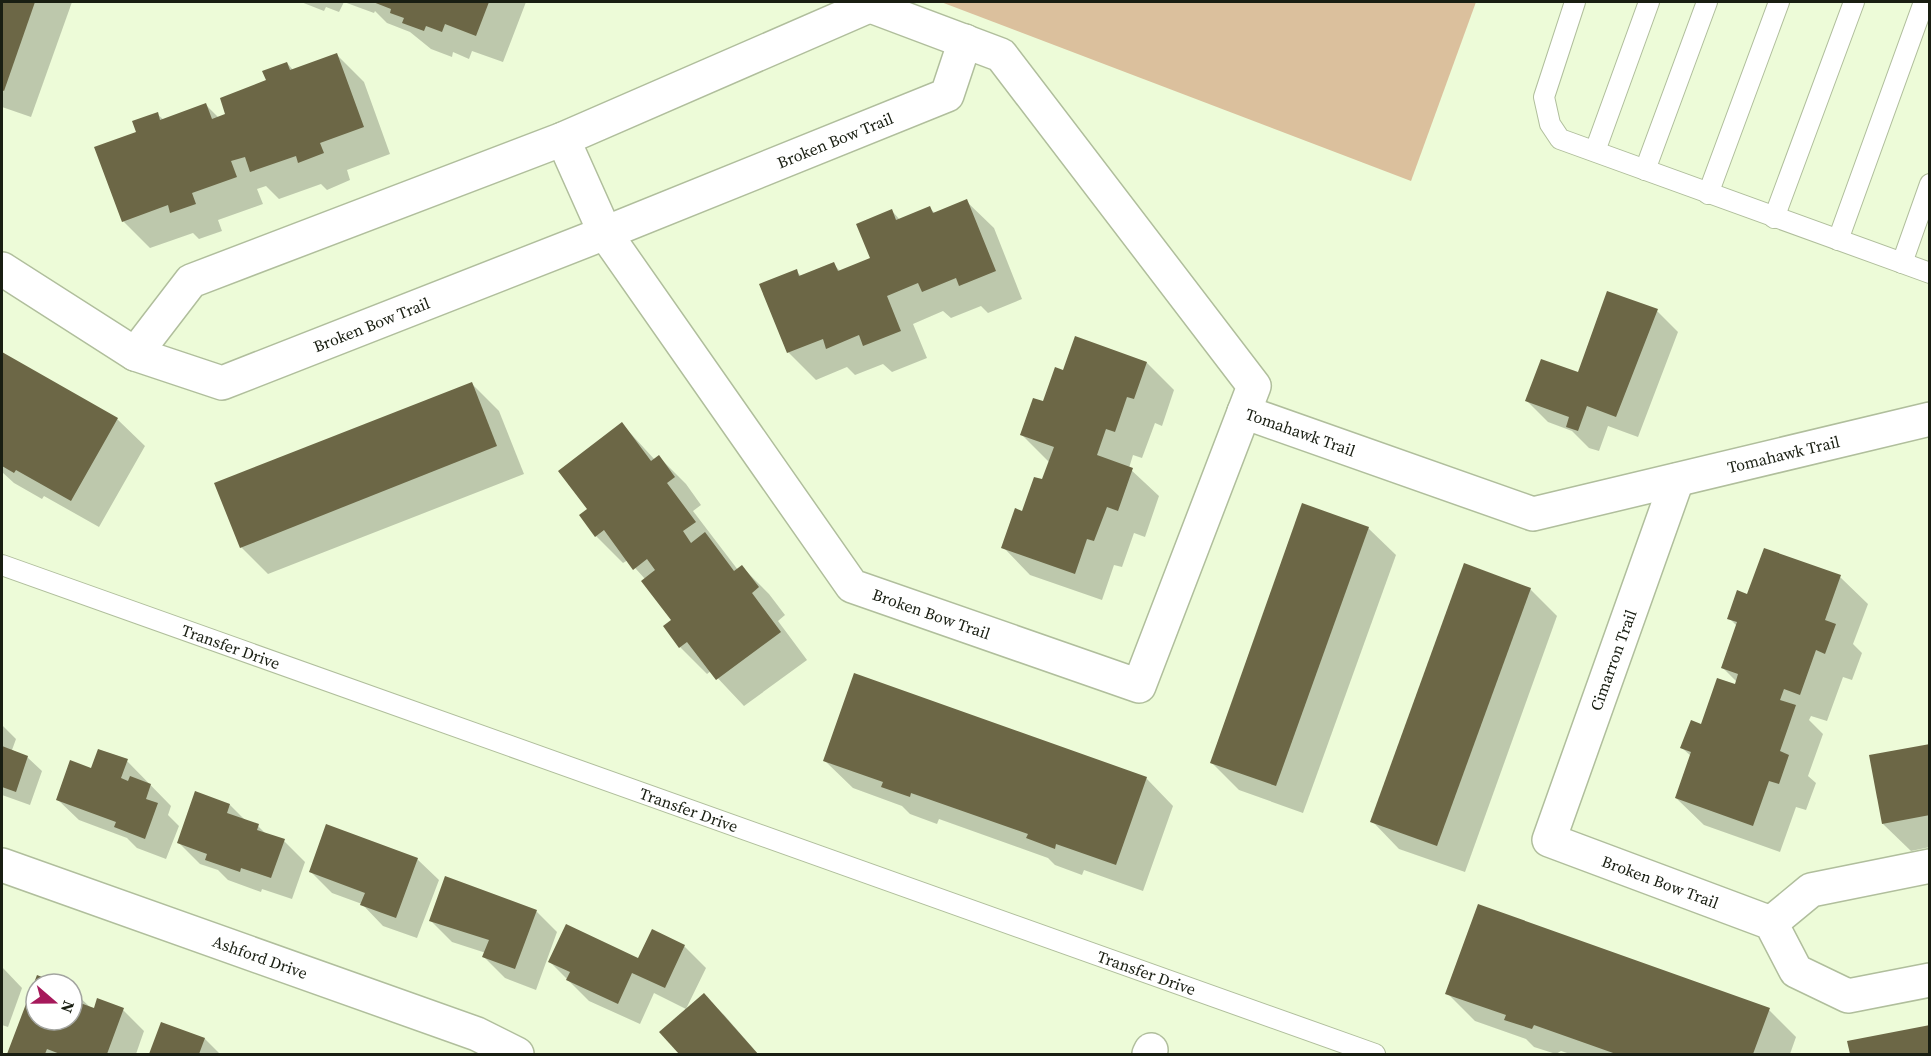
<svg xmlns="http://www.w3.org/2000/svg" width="1931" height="1056" font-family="'Source Serif 4',serif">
  <rect width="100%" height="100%" fill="#edfbd8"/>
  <polygon fill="#dbc09d" points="941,2 1476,2 1411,181"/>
  <g fill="#0003">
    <polygon points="2,2 72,2 31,117 2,107"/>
    <polygon points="301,2 344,2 339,12 326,7 324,11"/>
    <polygon points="344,2 526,2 503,62 472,51 469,59 453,52 452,57 431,49 410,32 387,23 375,11 374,13"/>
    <polygon points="336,54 364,82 390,154 347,170 350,180 327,190 321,184 279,199 266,186 257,189 263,204 218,220 222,231 199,239 193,233 150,248 123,221 138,132 157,114 164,120 206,105 219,118 227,115 287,63 293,70"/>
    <polygon points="966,201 994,228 1022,299 988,313 981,306 951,318 943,311 913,324 927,358 892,372 883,364 855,375 847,367 816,380 788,352 761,285 796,271 802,277 833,264 841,272 872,259 892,211 900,220 929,208 935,213"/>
    <polygon points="1657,311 1678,332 1638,437 1608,426 1599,451 1589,448 1572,431 1548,422 1527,401 1579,374"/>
    <polygon points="2,354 117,419 145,446 99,527 44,496 42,499 14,483 2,472"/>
    <polygon points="1147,363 1174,390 1162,426 1155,423 1142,458 1133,455 1129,468 1159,496 1145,537 1134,533 1122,567 1114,565 1102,600 1030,575 1003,547 1043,481 1050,463 1022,435 1064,372"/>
    <polygon points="471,383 499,411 524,474 268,574 241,547"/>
    <polygon points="622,424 655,460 659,457 686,484 701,505 693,511 738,570 742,567 769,594 785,615 778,621 807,660 744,706 711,671 707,674 680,647 673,620 645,579 628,560 623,563 596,536 589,509"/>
    <polygon points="1368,528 1396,555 1303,813 1239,790 1211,762"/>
    <polygon points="1764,550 1840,577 1868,604 1853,644 1862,653 1852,680 1843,677 1827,721 1811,716 1809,720 1823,734 1808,776 1816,783 1806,810 1796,807 1780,852 1704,825 1676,798 1691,756 1682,748 1736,686 1737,682 1722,667 1737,626 1729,618 1748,596"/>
    <polygon points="1530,589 1557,616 1465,872 1399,849 1372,821"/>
    <polygon points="2,725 16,739 12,750 27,757 42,771 30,805 2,795"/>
    <polygon points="1930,745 1930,847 1911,851 1883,824"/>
    <polygon points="127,761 171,806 168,815 179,826 166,859 137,848 127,838 79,820 57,799 92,770"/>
    <polygon points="825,761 1146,778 1173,806 1143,891 1084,870 1082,875 1055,865 1048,858 939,819 937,824 910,814 902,806 853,788"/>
    <polygon points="230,805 246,821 258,826 267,835 284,841 305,862 292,899 262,889 261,892 228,880 218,870 200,864 179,843"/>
    <polygon points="417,859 439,880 417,938 383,926 362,904 332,893 310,871"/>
    <polygon points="536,911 557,932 536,990 505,978 484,957 486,953 452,942 431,921"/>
    <polygon points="652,931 684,946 706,968 686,1009 654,993 640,1024 589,1001 550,962 639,960"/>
    <polygon points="2,967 22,988 8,1027 2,1025"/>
    <polygon points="38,977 57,984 36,984 36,1020 72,1020 72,990 92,1009 123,1010 144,1031 136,1054 9,1054"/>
    <polygon points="1447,993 1769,1010 1796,1037 1790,1054 1570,1054 1561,1051 1556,1054 1534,1047 1526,1039 1475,1021"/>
    <polygon points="704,995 725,1016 758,1054 681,1054 661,1032"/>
    <polygon points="162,1023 205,1039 220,1054 151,1054"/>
    <polygon points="1930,1026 1930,1054 1851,1054 1849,1042"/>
  </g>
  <g fill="#6c6746">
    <polygon points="2,2 35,2 4,91 2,90"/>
    <polygon points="373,2 489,2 476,36 445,24 442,32 426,26 424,31 402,23 404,18 390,13 391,9"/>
    <polygon points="337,53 364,127 320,143 324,153 298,163 296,156 250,172 245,157 231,161 237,177 192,193 196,204 170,213 168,205 122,222 94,147 136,132 132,121 158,112 160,120 206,103 212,119 225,114 220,98 266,80 262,71 287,62 290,70"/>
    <polygon points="967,199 996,271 959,286 956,278 922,292 918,283 887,296 901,331 863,346 859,335 826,349 823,339 787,353 759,284 797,269 799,276 834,262 838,271 870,258 856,224 892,209 896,220 930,206 933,213"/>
    <polygon points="1607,291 1658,309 1616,417 1587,406 1578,431 1566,427 1569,417 1525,401 1541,359 1578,372"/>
    <polygon points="1075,336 1147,362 1134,399 1127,397 1115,432 1106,429 1097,455 1133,468 1118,511 1107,507 1094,541 1087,539 1075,574 1001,548 1015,508 1022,511 1034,477 1042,479 1054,447 1020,435 1033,398 1043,401 1055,367 1063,370"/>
    <polygon points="2,352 118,418 71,501 16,470 14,473 2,466"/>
    <polygon points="472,382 497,446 240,548 214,483"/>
    <polygon points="622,422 651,461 659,455 675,477 667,483 696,522 683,531 691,543 705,532 734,571 742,565 759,587 752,593 781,632 716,680 687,642 679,648 663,626 671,620 641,581 655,570 647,559 633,570 604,530 595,537 579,515 587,509 558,471"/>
    <polygon points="1302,503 1369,527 1276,786 1210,763"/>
    <polygon points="1764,548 1841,575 1825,620 1836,624 1825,654 1816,650 1800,695 1784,689 1780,700 1796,705 1780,751 1789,755 1779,784 1769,781 1753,826 1675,798 1691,752 1680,748 1691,720 1701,724 1717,678 1735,684 1738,674 1721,668 1737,622 1727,619 1737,590 1747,594"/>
    <polygon points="1464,563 1531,588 1437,846 1370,822"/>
    <polygon points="854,673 1147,777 1116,865 1056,844 1055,849 1026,838 1028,834 911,793 910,797 881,787 883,782 823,761"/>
    <polygon points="1930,744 1930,815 1882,824 1869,755"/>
    <polygon points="2,746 28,756 16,792 2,787"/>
    <polygon points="98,749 128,759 121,778 128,781 130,776 151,784 146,799 158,803 145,839 114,827 116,822 56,800 70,760 91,768"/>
    <polygon points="195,791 230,804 227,813 259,824 257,830 285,839 271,878 241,868 240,872 205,860 207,854 177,843"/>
    <polygon points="326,824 418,858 396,918 360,905 365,893 309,872"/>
    <polygon points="445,876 537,910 515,969 482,957 489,940 429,921"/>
    <polygon points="1478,904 1770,1008 1753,1054 1616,1054 1534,1025 1532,1029 1504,1020 1506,1015 1445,994"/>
    <polygon points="566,924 638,958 652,929 685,945 665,988 632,973 618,1004 566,980 570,972 548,962"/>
    <polygon points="37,975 60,984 36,984 36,1020 72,1020 72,1000 94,1008 97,998 124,1008 107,1054 60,1054 47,1049 45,1054 7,1054"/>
    <polygon points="704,993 758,1054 679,1054 659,1032"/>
    <polygon points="161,1022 205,1038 199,1054 149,1054"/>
    <polygon points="1930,1025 1930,1054 1850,1054 1847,1041"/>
  </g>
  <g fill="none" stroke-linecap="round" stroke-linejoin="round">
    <defs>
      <g id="lane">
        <polyline points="1575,2 1544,97 1550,124 1560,139 1930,273"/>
        <polyline points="1595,151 1649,2"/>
        <polyline points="1645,170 1707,2"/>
        <polyline points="1708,194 1779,2"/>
        <polyline points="1774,218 1854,2"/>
        <polyline points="1838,240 1924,2"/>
        <polyline points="1902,263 1930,184"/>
        <path id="s1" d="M2 565 1375 1054"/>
      </g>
      <g id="street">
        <path id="s2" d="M563 139 605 233 852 586 1139 686 1254 386 1001 55 860 2"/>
        <path id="s3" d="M2 269 135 354 222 383 605 233 947 95 965 41"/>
        <polyline points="135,354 191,281 563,139 871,5"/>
        <path id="s4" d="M1244 412 1533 514 1930 419"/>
        <path id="s5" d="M1677 480 1549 840 1771 923 1796 971 1848 996 1930 980"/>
        <path id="s6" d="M2 865 477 1034 517 1054"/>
        <polyline points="1771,923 1811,890 1930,866"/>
        <polyline points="1149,1054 1151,1050"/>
      </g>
    </defs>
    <use href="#lane" stroke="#b0be9c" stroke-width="22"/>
    <use href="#street" stroke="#b0be9c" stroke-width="36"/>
    <use href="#lane" stroke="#fff" stroke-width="20"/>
    <use href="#street" stroke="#fff" stroke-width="33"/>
  </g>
  <g text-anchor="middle" stroke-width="6" stroke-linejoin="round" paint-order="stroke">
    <g font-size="16" fill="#191e12" stroke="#fff">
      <text dy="6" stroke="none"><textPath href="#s3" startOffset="909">Broken Bow Trail</textPath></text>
      <text dy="6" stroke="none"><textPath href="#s3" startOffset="410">Broken Bow Trail</textPath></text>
      <text dy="6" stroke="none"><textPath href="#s4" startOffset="60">Tomahawk Trail</textPath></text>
      <text dy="6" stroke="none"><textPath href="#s4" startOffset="564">Tomahawk Trail</textPath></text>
      <text dy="6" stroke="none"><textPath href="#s2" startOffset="618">Broken Bow Trail</textPath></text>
      <text dy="6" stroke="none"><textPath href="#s1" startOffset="243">Transfer Drive</textPath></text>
      <text transform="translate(1613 660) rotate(-70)" y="6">Cimarron Trail</text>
      <text dy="6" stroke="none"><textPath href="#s1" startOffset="729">Transfer Drive</textPath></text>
      <text dy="6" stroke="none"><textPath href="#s5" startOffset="501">Broken Bow Trail</textPath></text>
      <text dy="6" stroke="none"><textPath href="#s6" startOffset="274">Ashford Drive</textPath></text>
      <text dy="6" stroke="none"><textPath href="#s1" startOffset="1215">Transfer Drive</textPath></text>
    </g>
  </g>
  <rect width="1931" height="1056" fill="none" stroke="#191e12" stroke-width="6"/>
  <g transform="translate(54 1002) rotate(110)"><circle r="28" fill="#ffffff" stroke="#a3a5a0" stroke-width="1.5"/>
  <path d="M0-4.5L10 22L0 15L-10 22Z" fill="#a6195b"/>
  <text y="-9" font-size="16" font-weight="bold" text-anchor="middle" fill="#191e12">N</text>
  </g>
</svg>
